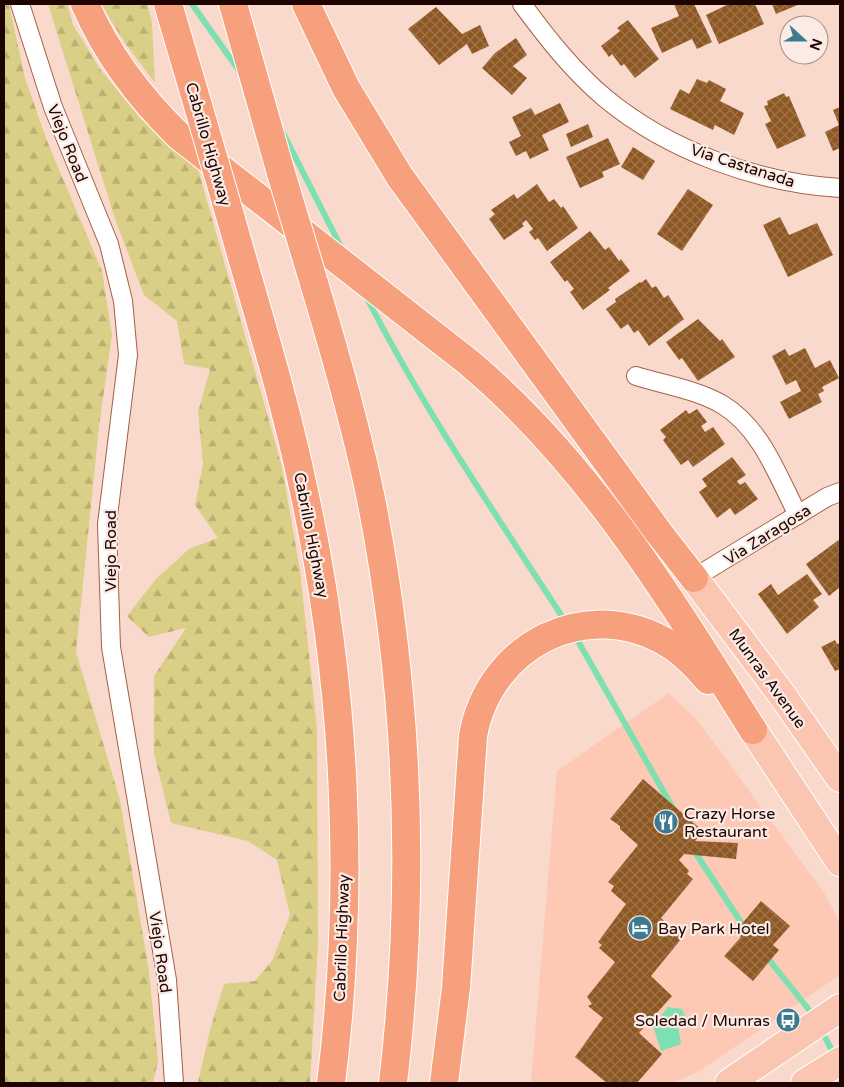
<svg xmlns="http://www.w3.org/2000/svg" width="844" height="1087" font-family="'Varela Round',sans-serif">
  <defs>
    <pattern id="forest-firs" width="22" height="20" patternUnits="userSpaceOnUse" patternTransform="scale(1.25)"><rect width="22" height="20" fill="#d9cf86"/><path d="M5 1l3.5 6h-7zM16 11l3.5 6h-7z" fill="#bab072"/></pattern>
    <pattern id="building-cross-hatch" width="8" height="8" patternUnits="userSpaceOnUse" patternTransform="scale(1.25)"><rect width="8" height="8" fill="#8f5822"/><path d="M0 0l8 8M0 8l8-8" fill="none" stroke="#9c744d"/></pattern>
  </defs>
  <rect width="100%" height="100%" fill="#fad9cd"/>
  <polygon fill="#fdc9b5" points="669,693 697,720 825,894 840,923 840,975 698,1072 673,1083 531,1083 557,771"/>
  <g fill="url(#forest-firs)">
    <polygon points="4,4 9,4 25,78 47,141 102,271 112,335 99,427 76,652 120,800 149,971 158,1061 153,1083 4,1083"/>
    <polygon points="48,4 67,4 73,25 100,69 141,119 196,162 282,467 300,570 317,730 318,944 310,1083 198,1082 211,1026 224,984 255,981 272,961 290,915 277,860 248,841 171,823 154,753 154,676 186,628 149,637 127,616 156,579 189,549 218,538 195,505 203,464 198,412 210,369 184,364 177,321 144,295 115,219"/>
    <polygon points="101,4 147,4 152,23 155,83 125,43"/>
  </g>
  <polygon fill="#7edfb1" points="668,1007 682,1009 686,1018 678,1026 681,1044 661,1051 653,1026"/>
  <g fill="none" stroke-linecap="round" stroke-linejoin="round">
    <g stroke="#7edfb1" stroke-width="6">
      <polyline points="192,4 240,72"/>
      <polyline points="282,131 342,249"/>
      <path d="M365 294C423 409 497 516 567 624"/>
      <polyline points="574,634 674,810"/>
      <polyline points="693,849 746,930"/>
      <polyline points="766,956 814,1016"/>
      <polyline points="821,1030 835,1056"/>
    </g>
  </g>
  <g fill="url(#building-cross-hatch)">
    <polygon points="674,4 694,4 712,42 697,49 692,39 662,53 651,28 679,16"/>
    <polygon points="729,4 755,4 764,24 719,44 706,15"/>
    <polygon points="772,4 800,4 776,14"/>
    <polygon points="436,7 462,34 480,25 489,46 472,54 467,44 439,65 408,29"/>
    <polygon points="628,20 659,59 635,78 624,64 621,66 612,54 609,57 601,46 620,31 617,28"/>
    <polygon points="516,38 527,55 513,66 527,78 512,95 482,68 495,53"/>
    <polygon points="697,79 707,83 709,80 726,89 720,101 744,113 734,135 715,125 713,130 670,109 680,89 689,94"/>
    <polygon points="784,93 786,97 789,96 806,136 777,149 765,124 771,121 764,106 768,105 767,101"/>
    <polygon points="560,103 569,122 542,135 549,150 530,159 526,151 516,156 509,142 521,136 512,117 531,108 535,115"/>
    <polygon points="840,107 840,148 833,151 825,132 839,125 833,110"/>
    <polygon points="588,124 593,137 571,147 566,134"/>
    <polygon points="608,138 620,164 602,172 604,177 580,188 566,157"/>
    <polygon points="633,147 655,161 643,180 621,167"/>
    <polygon points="537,184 549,202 554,199 561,208 563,206 578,228 547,251 538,238 535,240 529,232 533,229 526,220 522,224 524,226 504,240 489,219 495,214 491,210 514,194 517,199"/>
    <polygon points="688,189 713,205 682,251 657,234"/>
    <polygon points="780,217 789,235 817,223 833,255 788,277 763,225"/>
    <polygon points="590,231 605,250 609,247 619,261 621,259 630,271 608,288 610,290 583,310 570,292 574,289 567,280 565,282 550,262"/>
    <polygon points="646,279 652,288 656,286 664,298 668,295 684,319 649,346 638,330 634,333 628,324 621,329 606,309 616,302 615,299 640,282 641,283"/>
    <polygon points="698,319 720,341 722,339 735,357 698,381 682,358 679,360 666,342"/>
    <polygon points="805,348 815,368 830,360 839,378 822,387 824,391 818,394 822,402 789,419 780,402 801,391 796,380 786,385 772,356 785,349 789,356"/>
    <polygon points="697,409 707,422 701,426 705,432 713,427 725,444 693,467 688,460 681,465 663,440 666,437 660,430 686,410 689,414"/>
    <polygon points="732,457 746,475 737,481 740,485 745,482 758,499 735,515 730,508 717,518 699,492 707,486 702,479"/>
    <polygon points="840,539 840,587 829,596 806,564"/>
    <polygon points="807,574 822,594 813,600 819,607 787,634 758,594 771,584 778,595"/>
    <polygon points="835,640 837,644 840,643 840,669 835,671 821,647"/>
    <polygon points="643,779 703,831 695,841 738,843 736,859 684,854 679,860 689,871 687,874 693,879 661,918 682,938 651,976 672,996 639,1033 662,1054 637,1083 607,1083 575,1057 603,1018 588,1006 592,1004 587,997 615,962 599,948 602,945 598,942 626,904 611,891 614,886 608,882 638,845 620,829 620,826 610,819"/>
    <polygon points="761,901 790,926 773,945 779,950 753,981 724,956 741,937 735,932"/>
  </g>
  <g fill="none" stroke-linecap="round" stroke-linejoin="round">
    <defs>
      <g id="minor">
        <polyline points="20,4 53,107 109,244 123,301 128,355 107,524 111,647 167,980 174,1083"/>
        <path d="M522 4C547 38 573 71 605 98 669 151 758 183 840 188"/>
        <path d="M636 376C665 385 698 390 723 405 762 429 778 477 798 515"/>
        <polyline points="694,578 827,497 840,492"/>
      </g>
      <g id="primary">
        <polyline points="694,578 782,695 840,778"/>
        <polyline points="753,730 840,862"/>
        <polyline points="729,1083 840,1008"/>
        <polyline points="805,1083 840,1061"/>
      </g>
      <g id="motorway">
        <path d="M85 4C107 55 140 98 179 136L467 361C589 463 669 597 753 730"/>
        <polyline points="168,4 199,109"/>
        <polyline points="233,4 281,173"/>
        <polyline points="306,4 346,88 400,177 659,533 694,578"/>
        <path d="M231 219C256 308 284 396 303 487 346 682 356 885 331 1083"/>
        <path d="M314 283C336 356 357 429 372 504 409 695 416 890 393 1083"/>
        <path d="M444 1083 456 988 473 736C489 645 587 594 669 644 684 653 697 667 708 680"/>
      </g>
    </defs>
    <use href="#minor" stroke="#a66044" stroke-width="20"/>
    <use href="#primary" stroke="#fff" stroke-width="30"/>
    <use href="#motorway" stroke="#fff" stroke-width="30"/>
    <use href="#minor" stroke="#fff" stroke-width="18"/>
    <use href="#primary" stroke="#fac6b2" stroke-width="28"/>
    <use href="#motorway" stroke="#f7a07e" stroke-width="28"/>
    <defs>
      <g id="motorway-bridge">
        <polyline points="199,109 231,219"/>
        <polyline points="281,173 314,283"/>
      </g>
    </defs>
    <use href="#motorway-bridge" stroke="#fff" stroke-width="30" stroke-linecap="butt"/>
    <use href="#motorway-bridge" stroke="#f7a07e" stroke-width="28"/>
  </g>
  <defs>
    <symbol id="restaurant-disc" viewBox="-11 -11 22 22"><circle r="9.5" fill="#3b7a8f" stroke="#fbebe4"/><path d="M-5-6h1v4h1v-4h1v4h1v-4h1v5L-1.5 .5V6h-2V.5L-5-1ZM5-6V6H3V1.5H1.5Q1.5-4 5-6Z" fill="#fff"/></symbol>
    <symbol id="hotel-disc" viewBox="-11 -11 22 22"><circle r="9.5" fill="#3b7a8f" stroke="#fbebe4"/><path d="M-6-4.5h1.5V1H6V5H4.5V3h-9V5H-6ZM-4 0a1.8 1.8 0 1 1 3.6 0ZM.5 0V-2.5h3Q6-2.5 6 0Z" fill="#fff"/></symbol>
    <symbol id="bus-disc" viewBox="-11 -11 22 22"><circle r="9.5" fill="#3b7a8f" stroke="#fbebe4"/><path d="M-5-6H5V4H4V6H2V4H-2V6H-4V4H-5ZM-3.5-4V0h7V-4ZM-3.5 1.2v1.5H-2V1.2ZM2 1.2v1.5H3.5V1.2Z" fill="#fff"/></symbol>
  </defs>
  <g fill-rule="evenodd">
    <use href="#restaurant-disc" x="652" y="808" width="28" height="28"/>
    <use href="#hotel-disc" x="626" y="914" width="28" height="28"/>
    <use href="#bus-disc" x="774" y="1006" width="28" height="28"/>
  </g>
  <g text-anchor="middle" stroke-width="4.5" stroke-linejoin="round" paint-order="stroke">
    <g font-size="16" fill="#1d0400" stroke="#fbebe4">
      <text transform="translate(68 143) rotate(68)" y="6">Viejo Road</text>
      <text transform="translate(209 144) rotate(74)" y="6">Cabrillo Highway</text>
      <text transform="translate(743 165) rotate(18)" y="6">Via Castanada</text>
      <text transform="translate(767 534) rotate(-32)" y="6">Via Zaragosa</text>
      <text transform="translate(312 535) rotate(79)" y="6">Cabrillo Highway</text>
      <text transform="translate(110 551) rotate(-90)" y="6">Viejo Road</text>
      <text transform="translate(768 678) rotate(54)" y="6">Munras Avenue</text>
      <text transform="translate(341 938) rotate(-88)" y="6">Cabrillo Highway</text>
      <text transform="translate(161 952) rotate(82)" y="6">Viejo Road</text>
    </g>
    <g font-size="16" fill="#1d0400" stroke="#fbebe4" text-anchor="start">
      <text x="684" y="819">Crazy Horse<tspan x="684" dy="18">Restaurant</tspan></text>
      <text x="658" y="934">Bay Park Hotel</text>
      <text x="770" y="1026" text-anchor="end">Soledad / Munras</text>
    </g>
  </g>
  <rect width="844" height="1087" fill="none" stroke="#1d0400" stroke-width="10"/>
  <g transform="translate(804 40) rotate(111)"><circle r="24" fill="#fbebe4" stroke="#a28f89"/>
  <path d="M0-4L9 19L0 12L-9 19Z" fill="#3b7a8f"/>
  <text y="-8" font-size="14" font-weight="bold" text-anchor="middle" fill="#1d0400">N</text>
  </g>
</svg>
